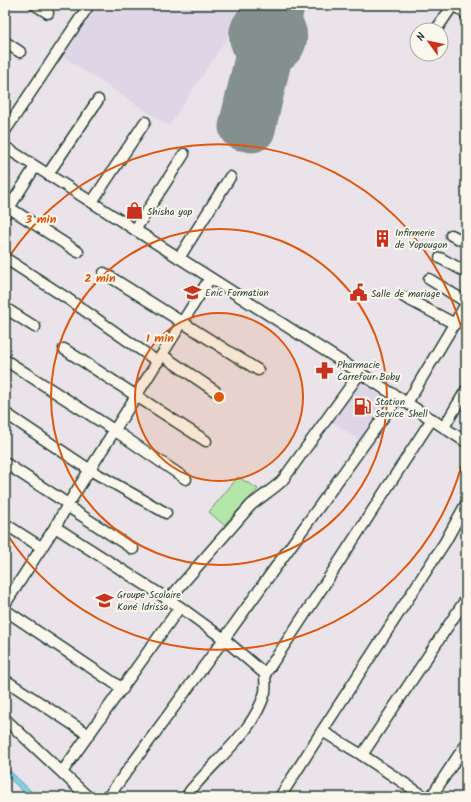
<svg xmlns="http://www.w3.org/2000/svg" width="471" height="802" font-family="Kalam,sans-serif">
  <rect width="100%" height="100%" fill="#eae3e9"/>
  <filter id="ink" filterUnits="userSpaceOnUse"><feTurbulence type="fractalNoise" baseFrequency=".025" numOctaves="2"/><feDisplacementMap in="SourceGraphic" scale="8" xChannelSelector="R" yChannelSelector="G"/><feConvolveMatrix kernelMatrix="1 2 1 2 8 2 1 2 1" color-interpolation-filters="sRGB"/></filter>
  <g filter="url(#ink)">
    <g fill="#ded5e7">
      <polygon points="86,5 249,5 169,126 56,52"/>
      <polygon points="358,381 392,403 365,444 331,421"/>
    </g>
    <polygon fill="#b4e6a7" stroke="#6a926e" points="238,477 258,489 224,525 209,512"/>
    <polygon fill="#83d0e2" stroke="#5b959c" points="5,766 37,797 29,797 5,774"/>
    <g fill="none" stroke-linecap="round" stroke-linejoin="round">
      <path stroke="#84908e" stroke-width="47" d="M270 5 266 20C251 25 248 38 260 50L242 127 252 129 270 52C285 46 288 35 277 23L281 6 274 5"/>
      <defs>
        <g id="minor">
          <polyline points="35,5 48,13"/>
          <polyline points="454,5 466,14"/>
          <polyline points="436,30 453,5"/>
          <polyline points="5,42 20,52"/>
          <polyline points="5,131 89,5"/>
          <polyline points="5,147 407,403 466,442"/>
          <polyline points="48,174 98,100"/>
          <polyline points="92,202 145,122"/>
          <polyline points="5,205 78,252"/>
          <polyline points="5,214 35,167"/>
          <polyline points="135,230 184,154"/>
          <polyline points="451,235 466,242"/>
          <polyline points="5,258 68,299 158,362"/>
          <polyline points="179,258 230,177"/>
          <polyline points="440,258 466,272"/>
          <polyline points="104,273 258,370"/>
          <polyline points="429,279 466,302"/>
          <polyline points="404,297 455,324"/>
          <polyline points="5,308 35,327"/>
          <polyline points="64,349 206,441"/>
          <polyline points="162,355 215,391"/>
          <polyline points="5,360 114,430 186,479"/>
          <polyline points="407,403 466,304"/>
          <polyline points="5,413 90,470 166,513"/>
          <polyline points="444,427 466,390"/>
          <polyline points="5,463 68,504"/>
          <polyline points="67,506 133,549"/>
          <polyline points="5,524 41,547"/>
          <polyline points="55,527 180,607 224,639 265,674"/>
          <path d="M169 599 251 505C261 497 272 490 282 481L360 373"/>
          <polyline points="5,604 55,527 67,506 210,278"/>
          <polyline points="5,610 123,689"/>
          <polyline points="5,680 89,735"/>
          <polyline points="5,719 88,797"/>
          <polyline points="322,731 362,755 425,797"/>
          <polyline points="362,755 466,599"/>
          <polyline points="62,772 180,607"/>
          <polyline points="108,797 224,639 398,397"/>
          <path d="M186 797C189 792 193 787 197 783 221 755 255 729 265 692 266 686 265 680 265 674 322 590 376 504 432 419"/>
          <polyline points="280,797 322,731 445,542 466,504"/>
          <polyline points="431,797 466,744"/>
        </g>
      </defs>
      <use href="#minor" stroke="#1f3d34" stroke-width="13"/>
      <use href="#minor" stroke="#fbf7ec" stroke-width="10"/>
    </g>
  </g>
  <circle cx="219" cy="397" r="84" fill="#de580e" fill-opacity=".12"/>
  <g fill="none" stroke="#de580e" stroke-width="2">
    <circle cx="219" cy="397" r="84"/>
    <circle cx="219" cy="397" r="168"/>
    <path d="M466 447A252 252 0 0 1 5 531M5 263A252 252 0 0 1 466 347"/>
  </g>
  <defs>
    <symbol id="shop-bare" viewBox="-9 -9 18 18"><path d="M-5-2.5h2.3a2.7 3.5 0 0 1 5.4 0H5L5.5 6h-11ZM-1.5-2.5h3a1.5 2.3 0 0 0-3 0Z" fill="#c8321e" stroke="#fbf7ec" stroke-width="2.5" paint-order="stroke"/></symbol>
    <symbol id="building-bare" viewBox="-9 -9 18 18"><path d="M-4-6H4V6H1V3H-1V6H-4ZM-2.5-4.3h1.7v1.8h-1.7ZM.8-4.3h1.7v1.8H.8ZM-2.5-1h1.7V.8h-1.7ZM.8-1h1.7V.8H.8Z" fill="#c8321e" stroke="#fbf7ec" stroke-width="2.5" paint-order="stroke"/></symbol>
    <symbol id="school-bare" viewBox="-9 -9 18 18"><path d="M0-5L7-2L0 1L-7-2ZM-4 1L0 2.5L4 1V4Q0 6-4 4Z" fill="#c8321e" stroke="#fbf7ec" stroke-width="2.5" paint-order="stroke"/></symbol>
    <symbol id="civic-bare" viewBox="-9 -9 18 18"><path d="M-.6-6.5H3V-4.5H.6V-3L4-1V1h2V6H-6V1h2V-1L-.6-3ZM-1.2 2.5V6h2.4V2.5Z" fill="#c8321e" stroke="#fbf7ec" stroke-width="2.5" paint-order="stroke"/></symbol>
    <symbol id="pharmacy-bare" viewBox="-9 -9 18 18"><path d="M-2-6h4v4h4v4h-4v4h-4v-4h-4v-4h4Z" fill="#c8321e" stroke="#fbf7ec" stroke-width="2.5" paint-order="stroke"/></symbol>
    <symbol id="fuel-bare" viewBox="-9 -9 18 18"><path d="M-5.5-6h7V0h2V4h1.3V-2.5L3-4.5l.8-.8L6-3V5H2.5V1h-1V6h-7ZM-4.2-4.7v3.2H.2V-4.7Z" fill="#c8321e" stroke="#fbf7ec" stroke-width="2.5" paint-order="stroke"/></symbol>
  </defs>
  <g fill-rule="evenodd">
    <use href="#shop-bare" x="122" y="198" width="25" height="25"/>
    <use href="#building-bare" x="370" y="226" width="25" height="25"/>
    <use href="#school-bare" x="180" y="280" width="25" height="25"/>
    <use href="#civic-bare" x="346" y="280" width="25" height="25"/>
    <use href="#pharmacy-bare" x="312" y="358" width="25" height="25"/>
    <use href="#fuel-bare" x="350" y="394" width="25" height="25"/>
    <use href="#school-bare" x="92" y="588" width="25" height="25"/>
  </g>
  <g text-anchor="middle" stroke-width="4" stroke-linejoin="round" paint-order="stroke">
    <g font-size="10" fill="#1f3d34" stroke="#fbf7ec" text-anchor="start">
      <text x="147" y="215">Shisha yop</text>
      <text x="395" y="236">Infirmerie<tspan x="395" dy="12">de Yopougon</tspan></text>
      <text x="205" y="296">Enic Formation</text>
      <text x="371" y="297">Salle de mariage</text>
      <text x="337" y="368">Pharmacie<tspan x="337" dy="12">Carrefour Boby</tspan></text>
      <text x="375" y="405">Station<tspan x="375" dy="12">Service Shell</tspan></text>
      <text x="117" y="598">Groupe Scolaire<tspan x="117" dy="12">Koné Idrissa</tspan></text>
    </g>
  </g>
  <circle cx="219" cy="397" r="6" fill="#de580e" stroke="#fbf7ec" stroke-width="2"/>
  <g font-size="12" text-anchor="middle" font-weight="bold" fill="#de580e" stroke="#fbf7ec" stroke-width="4" stroke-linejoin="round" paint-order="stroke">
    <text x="41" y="223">3 min</text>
    <text x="100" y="282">2 min</text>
    <text x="160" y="342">1 min</text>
  </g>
  <rect width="471" height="802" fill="none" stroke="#fbf7ec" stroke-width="20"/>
  <rect x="10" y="10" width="451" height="782" fill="none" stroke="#1f3d34" stroke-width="1.5" filter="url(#ink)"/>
  <g transform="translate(429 42) rotate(303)"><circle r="19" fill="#fbf7ec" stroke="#a3ada2"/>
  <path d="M0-3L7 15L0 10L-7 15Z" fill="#c8321e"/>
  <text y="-6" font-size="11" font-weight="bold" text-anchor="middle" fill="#1f3d34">N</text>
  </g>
</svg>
